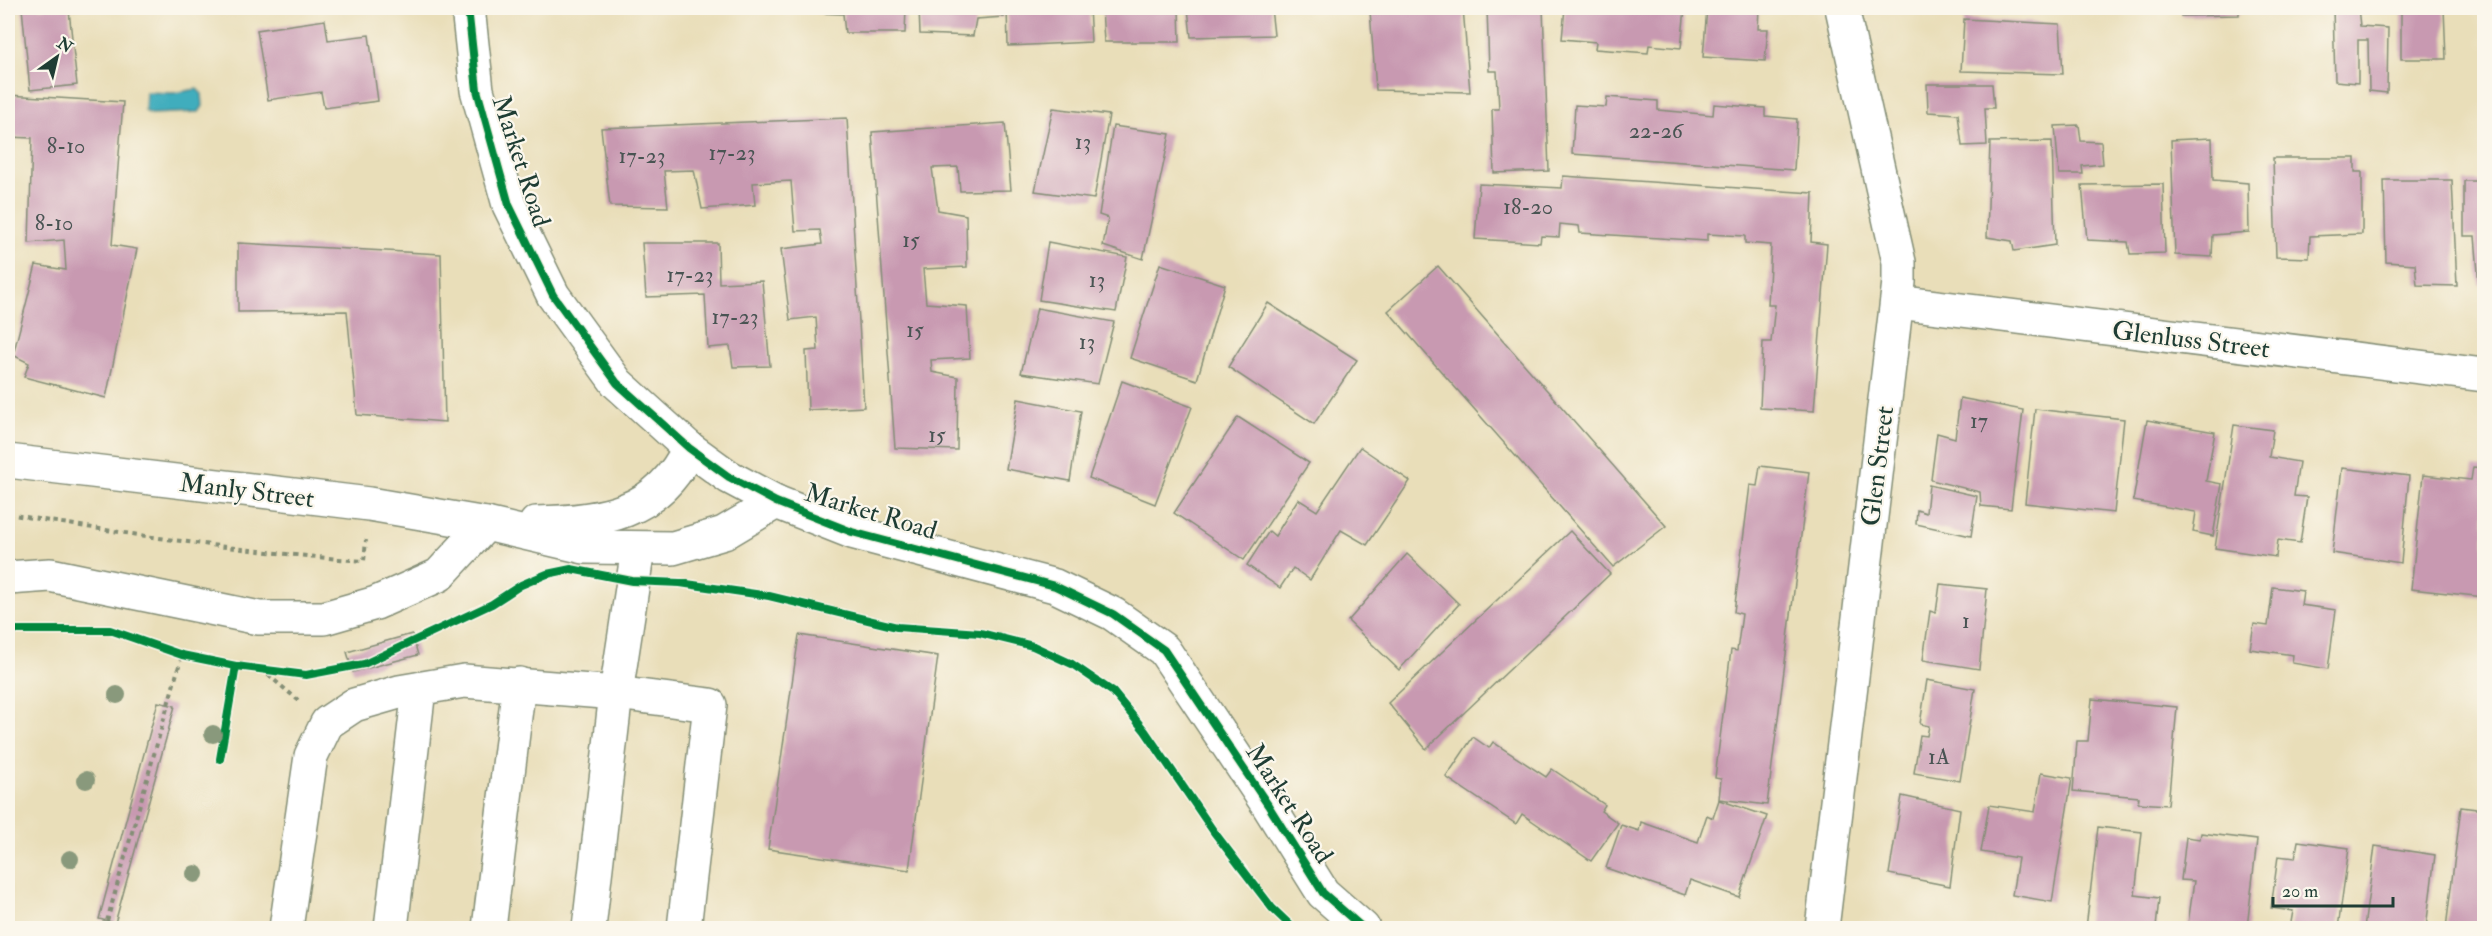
<svg xmlns="http://www.w3.org/2000/svg" width="2492" height="936" font-family="'IM FELL Double Pica',serif">
  <rect width="100%" height="100%" fill="#fbf7ec"/>
  <filter id="ink" filterUnits="userSpaceOnUse"><feTurbulence type="fractalNoise" baseFrequency=".0167" numOctaves="2"/><feDisplacementMap in="SourceGraphic" scale="12" xChannelSelector="R" yChannelSelector="G"/><feConvolveMatrix kernelMatrix="1 2 1 2 8 2 1 2 1" color-interpolation-filters="sRGB"/></filter>
  <filter id="wash" filterUnits="userSpaceOnUse"><feTurbulence type="fractalNoise" baseFrequency=".008" numOctaves="4" result="noise"/><feDisplacementMap in="SourceGraphic" scale="24" xChannelSelector="R" yChannelSelector="G"/><feGaussianBlur stdDeviation="1.35" result="paint"/><feColorMatrix in="noise" values="0 0 0 0 0 0 0 0 0 0 0 0 0 0 0 0 0 1.4 0 .05"/><feComposite in="paint" operator="in"/></filter>
  <g filter="url(#wash)">
    <rect width="100%" height="100%" fill="#e9deb9"/>
    <polygon fill="#3fadbd" stroke="#2f7578" stroke-width="1.5" points="197,89 202,94 203,106 199,112 151,114 145,111 146,92 173,93"/>
    <g id="blocks">
      <g fill="#c899b1">
        <polygon points="22,8 81,8 69,10 77,85 30,90"/>
        <polygon points="817,8 906,8 905,33 845,33 843,14 817,13"/>
        <polygon points="919,8 1003,8 1004,17 976,19 973,36 920,34"/>
        <polygon points="1007,8 1089,8 1091,42 1008,46"/>
        <polygon points="1102,8 1179,8 1180,42 1104,42"/>
        <polygon points="1188,8 1271,8 1274,35 1191,37"/>
        <polygon points="1301,8 1463,8 1470,92 1376,90 1370,11"/>
        <polygon points="1487,8 1543,8 1549,171 1494,173 1492,109 1499,109 1497,71 1489,71"/>
        <polygon points="1565,8 1685,8 1681,48 1649,45 1648,53 1595,49 1596,42 1562,39"/>
        <polygon points="1707,8 1759,8 1758,29 1768,29 1765,61 1703,57"/>
        <polygon points="2181,8 2239,8 2239,15 2181,16"/>
        <polygon points="2333,8 2358,8 2360,26 2388,28 2387,93 2369,91 2368,40 2358,40 2358,83 2335,81"/>
        <polygon points="2401,8 2444,8 2446,59 2401,59"/>
        <polygon points="1964,19 2060,24 2063,74 1961,71"/>
        <polygon points="325,20 328,40 369,35 378,101 324,108 321,92 268,100 257,30"/>
        <polygon points="1927,84 1992,84 1994,108 1985,108 1987,145 1962,146 1958,114 1928,112"/>
        <polygon points="8,95 123,102 112,245 137,249 106,398 24,377 29,363 13,355 36,265 66,270 64,240 29,243 32,138 8,137"/>
        <polygon points="1607,97 1658,101 1658,110 1713,115 1714,104 1765,108 1765,116 1797,119 1794,170 1572,154 1575,105 1606,107"/>
        <polygon points="1053,108 1109,115 1094,199 1035,191"/>
        <polygon points="847,118 864,407 808,410 806,351 818,350 816,317 790,320 781,249 822,244 820,230 795,231 791,181 753,183 755,205 702,209 694,170 664,171 668,207 610,206 601,128"/>
        <polygon points="1005,123 1011,190 960,191 958,167 932,168 938,210 966,215 967,267 923,269 926,303 967,306 970,358 931,360 932,372 958,377 957,450 895,448 872,132"/>
        <polygon points="2079,125 2081,141 2101,142 2103,164 2082,166 2083,174 2059,174 2055,126"/>
        <polygon points="1113,126 1170,134 1143,259 1103,246 1108,218 1099,215"/>
        <polygon points="2212,138 2213,180 2248,183 2249,232 2213,235 2212,257 2175,255 2171,140"/>
        <polygon points="2052,141 2055,245 2014,251 2012,241 1987,237 1990,142"/>
        <polygon points="2273,158 2355,158 2355,172 2362,172 2362,234 2310,236 2309,258 2276,257"/>
        <polygon points="1563,176 1813,193 1811,242 1827,244 1814,411 1760,408 1763,342 1771,342 1775,305 1768,305 1771,245 1745,243 1745,236 1707,234 1707,241 1580,233 1579,226 1560,224 1559,237 1541,236 1540,243 1475,239 1479,184 1562,188"/>
        <polygon points="2384,180 2452,180 2457,286 2417,285 2415,264 2386,262"/>
        <polygon points="2464,181 2484,181 2484,285 2479,285 2475,236 2464,236"/>
        <polygon points="2163,184 2165,253 2130,254 2128,242 2087,240 2082,185"/>
        <polygon points="1048,242 1127,257 1116,312 1039,300"/>
        <polygon points="238,243 441,254 445,422 357,415 347,311 238,312"/>
        <polygon points="642,243 718,243 719,283 762,281 770,366 733,367 730,346 708,348 705,295 646,297"/>
        <polygon points="1160,264 1225,285 1197,380 1130,358"/>
        <polygon points="1438,266 1666,526 1613,567 1388,311"/>
        <polygon points="1268,303 1357,360 1314,424 1228,367"/>
        <polygon points="1037,308 1114,322 1098,384 1021,373"/>
        <polygon points="1122,381 1192,407 1155,504 1089,478"/>
        <polygon points="1960,398 2023,410 2011,509 1981,506 1980,492 1931,480 1937,433 1955,438"/>
        <polygon points="1018,399 1081,411 1070,481 1006,469"/>
        <polygon points="2035,409 2124,419 2114,513 2025,503"/>
        <polygon points="1238,417 1309,463 1244,560 1174,513"/>
        <polygon points="2147,420 2215,432 2206,481 2222,484 2213,536 2193,532 2196,512 2133,501"/>
        <polygon points="2234,425 2273,430 2269,457 2299,462 2294,496 2307,497 2300,543 2278,540 2276,557 2215,548"/>
        <polygon points="1360,447 1410,481 1367,545 1341,530 1310,580 1293,568 1280,588 1247,565 1269,531 1275,536 1298,499 1317,511"/>
        <polygon points="1760,466 1809,472 1767,805 1719,799 1721,779 1715,778 1731,650 1737,651 1742,614 1734,612 1750,485 1757,486"/>
        <polygon points="2473,467 2484,468 2484,597 2411,589 2423,475 2471,480"/>
        <polygon points="2342,468 2409,476 2401,563 2332,553"/>
        <polygon points="1929,485 1977,496 1971,536 1916,524 1917,510 1926,513"/>
        <polygon points="1570,531 1610,574 1426,749 1388,703"/>
        <polygon points="1407,554 1459,604 1399,670 1348,621"/>
        <polygon points="1940,584 1987,589 1979,669 1923,660 1930,611 1936,613"/>
        <polygon points="2273,587 2303,591 2301,605 2336,610 2328,669 2292,663 2293,655 2250,649 2254,624 2268,626"/>
        <polygon points="412,634 418,655 353,672 347,652"/>
        <polygon points="799,635 938,656 909,870 768,849"/>
        <polygon points="1927,680 1975,689 1960,781 1914,773 1920,735 1927,736 1929,726 1920,724"/>
        <polygon points="2092,699 2177,707 2168,805 2138,803 2139,797 2073,791 2077,741 2088,741"/>
        <polygon points="158,702 175,706 115,923 99,919"/>
        <polygon points="1473,737 1489,748 1493,742 1546,777 1552,769 1605,805 1601,811 1618,823 1591,861 1522,814 1516,824 1446,777"/>
        <polygon points="2041,773 2072,778 2052,902 2012,895 2018,858 1981,852 1989,805 2035,812"/>
        <polygon points="1902,796 1960,809 1950,886 1889,874"/>
        <polygon points="1719,800 1767,816 1739,897 1690,880 1685,895 1606,868 1621,825 1639,831 1641,822 1698,842 1707,815 1713,818"/>
        <polygon points="2461,807 2484,810 2484,928 2446,928"/>
        <polygon points="2098,827 2142,832 2135,895 2159,898 2156,928 2086,928"/>
        <polygon points="2201,833 2257,840 2247,928 2188,924 2194,881 2181,880 2186,837 2200,839"/>
        <polygon points="2298,841 2349,848 2338,928 2290,928 2293,911 2271,908 2278,856 2295,858"/>
        <polygon points="2375,846 2435,855 2426,928 2364,928"/>
      </g>
    </g>
  </g>
  <g filter="url(#ink)">
    <use href="#blocks" fill-opacity="0" stroke="#848e76" stroke-width="1.5"/>
    <g fill="none" stroke-linecap="round" stroke-linejoin="round">
      <defs>
        <g id="minor">
          <polyline points="468,8 477,90 509,205 553,295 617,383 689,448 729,477 776,502 852,532 1055,586 1113,614 1164,650 1268,805 1323,893 1363,928"/>
          <polyline points="1897,302 2484,375"/>
          <polyline points="8,461 369,504 486,524 584,547 673,548 724,533 776,502"/>
          <path d="M536 523C601 522 659 514 689 448"/>
          <polyline points="8,578 50,575 259,618 324,618 376,603 439,575 486,524"/>
          <polyline points="286,928 311,756 327,723 354,705 399,692 464,681 616,693 710,705 684,928"/>
          <polyline points="391,928 419,689"/>
          <polyline points="489,928 519,684"/>
          <polyline points="589,928 616,693 638,549"/>
          <polyline points="1822,928 1899,282 1899,262 1842,8"/>
        </g>
      </defs>
      <use href="#minor" stroke="#848e76" stroke-width="36"/>
      <g stroke="#848e76" stroke-width="4" stroke-dasharray="4.5 4.5" stroke-linecap="butt">
        <path d="M8 514C126 534 244 552 364 561L366 540"/>
        <polyline points="261,669 298,700"/>
        <polyline points="107,921 182,655"/>
      </g>
      <use href="#minor" stroke="#fff" stroke-width="33"/>
      <defs>
        <g id="cycleway">
          <polyline points="468,8 477,90 509,205 553,295 617,383 689,448 729,477 776,502 852,532 1055,586 1113,614 1164,650 1268,805 1323,893 1363,928"/>
          <polyline points="8,630 110,630 182,655 236,666 306,675 364,664 492,604 521,585 547,574 571,569 632,581 680,583 769,596 897,627 980,633 1033,646 1072,664 1113,692 1145,731 1214,832 1272,908 1293,928"/>
          <polyline points="220,759 236,666"/>
        </g>
      </defs>
      <use href="#cycleway" stroke="#fbf7ec" stroke-width="11"/>
      <use href="#cycleway" stroke="#00873e" stroke-width="8"/>
    </g>
    <g fill="#89997b">
      <circle cx="117" cy="695" r="9"/>
      <circle cx="213" cy="734" r="9"/>
      <circle cx="86" cy="780" r="9"/>
      <circle cx="70" cy="859" r="9"/>
      <circle cx="195" cy="874" r="9"/>
    </g>
  </g>
  <g text-anchor="middle" stroke-width="4.5" stroke-linejoin="round" paint-order="stroke">
    <g font-size="22" fill="#495453">
      <text x="1656" y="138">22-26</text>
      <text x="1083" y="149">13</text>
      <text x="66" y="153">8-10</text>
      <text x="732" y="160">17-23</text>
      <text x="642" y="163">17-23</text>
      <text x="1528" y="214">18-20</text>
      <text x="54" y="230">8-10</text>
      <text x="911" y="247">15</text>
      <text x="690" y="282">17-23</text>
      <text x="1097" y="287">13</text>
      <text x="735" y="324">17-23</text>
      <text x="915" y="337">15</text>
      <text x="1087" y="349">13</text>
      <text x="1979" y="428">17</text>
      <text x="937" y="442">15</text>
      <text x="1966" y="628">1</text>
      <text x="1939" y="764">1A</text>
    </g>
    <g font-size="26" fill="#1f3d34" stroke="#fbf7ec">
      <text transform="translate(522 161) rotate(72)" y="9">Market Road</text>
      <text transform="translate(2191 339) rotate(7)" y="9">Glenluss Street</text>
      <text transform="translate(1877 466) rotate(-83)" y="9">Glen Street</text>
      <text transform="translate(247 490) rotate(7)" y="9">Manly Street</text>
      <text transform="translate(871 511) rotate(17)" y="9">Market Road</text>
      <text transform="translate(1290 803) rotate(57)" y="9">Market Road</text>
    </g>
  </g>
  <rect width="2492" height="936" fill="none" stroke="#fbf7ec" stroke-width="30"/>
  <g transform="translate(57 57) rotate(34)" stroke="#fbf7ec" stroke-width="4.5" paint-order="stroke">
  <path d="M0-4.5L10 22L0 15L-10 22Z" fill="#1f3d34"/>
  <text y="-9" font-size="16" font-weight="bold" text-anchor="middle" fill="#1f3d34">N</text>
  </g>
  <path d="M2273 897v9h120v-9" fill="none" stroke="#1f3d34" stroke-width="3"/>
  <text x="2282" y="897" font-size="18" fill="#1f3d34" stroke="#fbf7ec" stroke-width="4.5" paint-order="stroke">20 m</text>
</svg>
